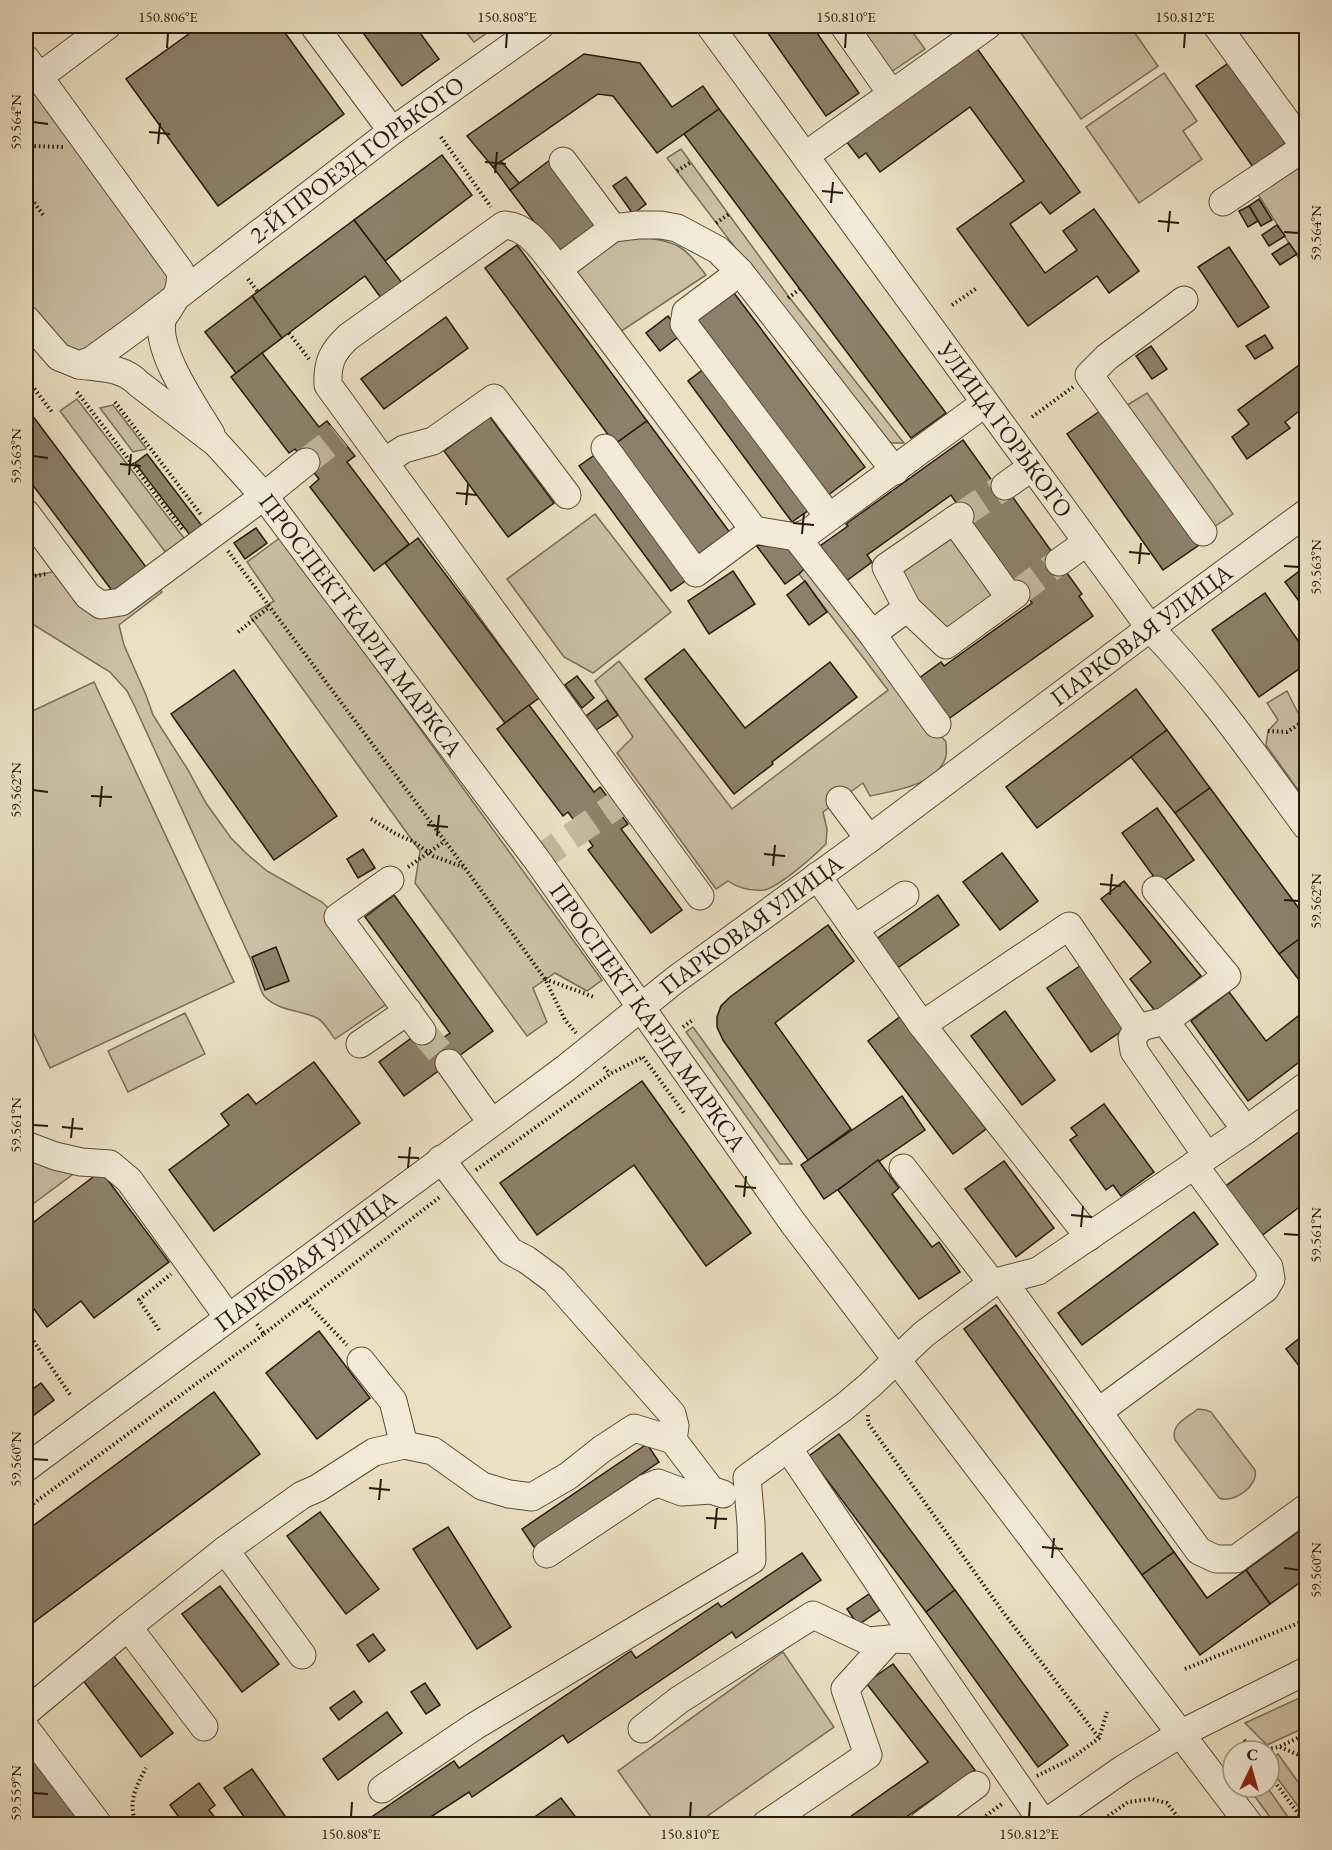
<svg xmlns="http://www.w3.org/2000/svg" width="1332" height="1850" font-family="'EB Garamond',serif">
  <rect width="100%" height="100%" fill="#ece0c3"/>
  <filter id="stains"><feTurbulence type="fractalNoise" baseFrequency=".00333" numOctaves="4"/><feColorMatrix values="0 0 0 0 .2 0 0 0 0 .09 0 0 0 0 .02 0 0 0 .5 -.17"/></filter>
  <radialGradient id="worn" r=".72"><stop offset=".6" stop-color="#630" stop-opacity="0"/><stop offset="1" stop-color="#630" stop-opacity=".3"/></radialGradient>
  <g fill="#cbbea4" stroke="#796c57" stroke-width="1.5">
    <polygon points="461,26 497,26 474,42"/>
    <polygon points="858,26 908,26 925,49 891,72"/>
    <polygon points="1016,26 1130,26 1158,66 1081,119"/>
    <polygon points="26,59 181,277 79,365 26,319"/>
    <polygon points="1164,73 1197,121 1183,131 1202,159 1139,203 1086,127"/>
    <polygon points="681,149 789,297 904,443 892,443 878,436 667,158"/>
    <polygon points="1306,159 1306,270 1256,191"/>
    <path d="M642 237C680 243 683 245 706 275L620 332 572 270 599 251 622 239Z"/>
    <polygon points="1147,393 1233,514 1211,529 1124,407"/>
    <polygon points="77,399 184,538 166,553 60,411"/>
    <polygon points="113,405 146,448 146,449 133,452 100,408"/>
    <polygon points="595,514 671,612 593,673 564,657 507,579"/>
    <polygon points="954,520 1010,598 946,645 886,567"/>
    <polygon points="281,537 602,980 587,991 555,973 533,988 547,1022 527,1036 415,883 420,851 250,616 274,601 247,562"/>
    <path d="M805 568 946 742C946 746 947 752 946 756 939 785 893 791 870 796L863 783 823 812 827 829 826 844C815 855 778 888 764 890 751 891 738 888 728 881L716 889 617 753 633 737 595 681 619 661 732 809 888 690 799 574Z"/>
    <path d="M67 569 88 596 152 578 162 592 119 625 124 645 146 695 153 715 188 770 206 803 231 838 247 854 267 871 322 902 338 917 397 997 335 1039C330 1033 324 1021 317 1018 300 1010 279 1011 265 997 260 993 254 966 250 958L135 707 127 691 110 672 26 620V577Z"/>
    <polygon points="94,682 234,982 50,1068 26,1017 26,714"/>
    <polygon points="1287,691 1297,711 1306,725 1306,801 1266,745 1268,731 1278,720 1267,703"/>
    <polygon points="185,1013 205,1054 128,1092 108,1051"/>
    <polygon points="693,1027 792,1164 780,1164 686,1032"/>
    <polygon points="26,1130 80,1169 26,1209"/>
    <path d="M1198 1409 1206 1410 1211 1412 1255 1470C1259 1486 1233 1504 1219 1498L1175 1440C1170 1424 1187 1418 1198 1409Z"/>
    <polygon points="783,1652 834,1727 696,1824 656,1824 618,1771"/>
    <polygon points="1306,1695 1306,1727 1267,1745 1245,1723"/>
    <polygon points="1278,1754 1306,1793 1306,1817 1269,1767 1269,1760"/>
    <polygon points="1248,1787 1267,1787 1293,1824 1275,1824"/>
  </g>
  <g fill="#8d806a" stroke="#27190a" stroke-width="1.5">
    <polygon points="200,26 280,26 344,114 218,206 126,79"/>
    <polygon points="358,26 415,26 439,59 402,86"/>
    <polygon points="763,26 812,26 859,93 826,116"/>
    <polygon points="976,47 1080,192 1050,214 1041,202 1010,224 1045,273 1077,250 1063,231 1094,209 1139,271 1109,293 1097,276 1028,326 957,229 1024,181 970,107 880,172 866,153 859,158 846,141"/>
    <polygon points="584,54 640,63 672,107 703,86 719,109 657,153 613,96 598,94 493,167 467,136"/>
    <polygon points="1234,59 1291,139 1253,167 1196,86"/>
    <polygon points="719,109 946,413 911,438 684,134"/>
    <polygon points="442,155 472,195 385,261 354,220"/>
    <polygon points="550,160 599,226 559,255 510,190"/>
    <polygon points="501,161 519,183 510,190 493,167"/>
    <polygon points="626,177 646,204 633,214 613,186"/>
    <polygon points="1259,199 1272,220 1261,226 1249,206"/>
    <polygon points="1249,206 1258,221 1248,227 1239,211"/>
    <polygon points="354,220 402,283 381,298 365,276 282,338 252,296"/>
    <polygon points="1277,225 1285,236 1269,246 1262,235"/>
    <polygon points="1289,243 1297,254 1280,265 1272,254"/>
    <polygon points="517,245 647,421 615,444 485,268"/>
    <polygon points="1229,247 1269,307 1238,327 1198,267"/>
    <polygon points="734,293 865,467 827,496 695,322"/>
    <polygon points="252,296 282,338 236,373 205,332"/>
    <polygon points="668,316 682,334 660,351 646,333"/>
    <polygon points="446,317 468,348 384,409 361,379"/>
    <polygon points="1265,335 1273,348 1255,359 1246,346"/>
    <polygon points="1151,346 1167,369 1152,379 1136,356"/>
    <polygon points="262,353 319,427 327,421 355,456 347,462 409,544 374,571 310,487 319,479 295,449 289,453 231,377"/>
    <polygon points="1306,360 1306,406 1285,422 1290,428 1247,459 1232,437 1249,424 1238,410"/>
    <polygon points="705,368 809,510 792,522 688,381"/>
    <polygon points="26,407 149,571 116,596 26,476"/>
    <polygon points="1103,409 1199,545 1163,570 1067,434"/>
    <polygon points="490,417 554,503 508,537 444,451"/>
    <polygon points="647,421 734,538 702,562 615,444"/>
    <polygon points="963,440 993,482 999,478 1082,594 1079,596 1093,616 947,720 918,679 941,662 944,666 1032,603 1025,593 1019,597 951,495 867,555 872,562 845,582 820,546 848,526 846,524"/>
    <polygon points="147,454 202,526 190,535 135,463"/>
    <polygon points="596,454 688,579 671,591 579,466"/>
    <polygon points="256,528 267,543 245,559 234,543"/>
    <polygon points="418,538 539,698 505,723 385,563"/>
    <polygon points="756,545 788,547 805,568 799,574 785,584"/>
    <polygon points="1306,566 1306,611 1285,582"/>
    <polygon points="733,571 755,604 709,634 688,601"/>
    <polygon points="805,581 827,612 809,625 787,595"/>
    <polygon points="1265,593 1306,652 1306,664 1259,697 1212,630"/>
    <polygon points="684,649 745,728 830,662 857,697 772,762 773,764 734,794 645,679"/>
    <polygon points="234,670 337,816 274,860 171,714"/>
    <polygon points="577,676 594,698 582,708 565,685"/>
    <polygon points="1136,689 1167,730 1037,828 1006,787"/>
    <polygon points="607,700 618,715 596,730 586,716"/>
    <polygon points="529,705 594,792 600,787 628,824 621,829 682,910 651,933 588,850 593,846 568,812 563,816 497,729"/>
    <polygon points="1167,730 1210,788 1175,813 1131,757"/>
    <polygon points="1210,788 1306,918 1306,934 1279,954 1175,813"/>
    <polygon points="1157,808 1194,860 1159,884 1122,833"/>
    <polygon points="363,849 375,868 358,878 347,859"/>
    <polygon points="1002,853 1038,901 1000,930 963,882"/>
    <polygon points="1124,881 1201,976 1156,1012 1130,979 1151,962 1101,899"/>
    <polygon points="394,895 493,1031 404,1096 379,1062 429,1025 440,1040 450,1033 365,917"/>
    <polygon points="938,895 959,925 896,969 875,940"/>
    <polygon points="828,925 854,961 775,1023 851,1129 808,1160 723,1040 717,1027 717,1017 721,1006 730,997"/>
    <polygon points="1306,934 1306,989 1279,954"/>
    <polygon points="276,947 289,981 265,990 252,957"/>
    <polygon points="1083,964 1126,1028 1091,1052 1047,988"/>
    <polygon points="1229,992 1266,1041 1306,1010 1306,1057 1248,1101 1191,1021"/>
    <polygon points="1005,1011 1055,1080 1022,1105 971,1036"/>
    <polygon points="901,1016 986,1129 953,1154 868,1041"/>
    <polygon points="314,1062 360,1123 214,1231 169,1170 229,1125 221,1114 248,1094 256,1104"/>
    <polygon points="642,1081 751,1233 706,1266 634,1165 537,1235 500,1183"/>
    <polygon points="902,1096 925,1130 824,1199 801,1165"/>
    <polygon points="1104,1104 1154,1172 1121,1196 1113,1185 1106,1190 1070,1140 1077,1135 1071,1128"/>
    <polygon points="1304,1128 1306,1131 1306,1202 1260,1237 1223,1188"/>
    <polygon points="878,1160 899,1188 892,1194 932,1247 939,1242 960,1272 919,1299 838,1190"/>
    <polygon points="1004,1161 1054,1228 1016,1257 965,1189"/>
    <polygon points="101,1171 169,1262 94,1318 81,1301 47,1327 26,1298 26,1228"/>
    <polygon points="1194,1212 1218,1244 1082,1345 1058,1313"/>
    <polygon points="996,1305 1174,1552 1142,1575 964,1329"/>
    <polygon points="319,1331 370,1398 317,1439 266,1373"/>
    <polygon points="1306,1333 1306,1375 1286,1349"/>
    <polygon points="41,1383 54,1400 26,1421 26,1394"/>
    <polygon points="214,1392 260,1454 26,1628 26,1531"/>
    <polygon points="839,1434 955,1590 926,1612 809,1456"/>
    <polygon points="647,1444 659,1462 534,1547 522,1529"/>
    <polygon points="320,1512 379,1589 346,1614 287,1536"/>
    <polygon points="1306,1526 1306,1578 1270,1604 1246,1570"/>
    <polygon points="448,1527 511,1627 477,1649 413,1549"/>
    <polygon points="1174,1552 1207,1598 1246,1570 1270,1604 1200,1655 1142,1575"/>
    <polygon points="802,1553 821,1580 736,1638 732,1632 568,1743 563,1735 472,1797 469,1792 420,1824 366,1824 364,1822 454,1761 459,1768 631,1651 636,1658 718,1603 721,1607"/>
    <polygon points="220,1586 279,1664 242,1692 182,1614"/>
    <polygon points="955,1590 1068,1745 1038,1767 926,1612"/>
    <polygon points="869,1594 880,1610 858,1625 847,1609"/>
    <polygon points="373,1634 385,1650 369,1662 357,1645"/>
    <polygon points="113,1655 173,1733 141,1757 82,1679"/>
    <polygon points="893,1664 975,1770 896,1824 840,1824 928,1762 866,1683"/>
    <polygon points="425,1683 440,1705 426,1714 411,1692"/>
    <polygon points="354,1691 362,1702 339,1720 330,1708"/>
    <polygon points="387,1712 402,1733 338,1780 323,1759"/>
    <polygon points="26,1748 85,1824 33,1824 26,1815"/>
    <polygon points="252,1769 285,1816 273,1824 249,1824 224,1788"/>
    <polygon points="199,1783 215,1805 209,1810 220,1824 184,1824 170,1805"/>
    <polygon points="561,1798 581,1824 525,1824"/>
  </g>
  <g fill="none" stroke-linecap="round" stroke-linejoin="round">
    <g stroke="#c5b89e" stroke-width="27" stroke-dasharray="27 14" stroke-linecap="butt">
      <polyline points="306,462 339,436"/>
      <polyline points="960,516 1005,486"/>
      <polyline points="1016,594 1059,562"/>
      <polyline points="537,860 628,797"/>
      <polyline points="422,1031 449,1063"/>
    </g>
    <defs>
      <g id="minor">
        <polyline points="314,26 392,131"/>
        <path id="s1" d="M710 26 1150 628C1208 688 1257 759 1306 826"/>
        <polyline points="844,26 891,93"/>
        <polyline points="1217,26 1305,147 1306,147"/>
        <path d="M26 59 180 271C182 287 177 296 169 309 166 313 163 317 162 321 156 352 195 407 211 434"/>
        <polyline points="39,77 107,26"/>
        <polyline points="806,155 987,26"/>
        <polyline points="563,161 613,228"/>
        <polyline points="1223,202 1305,147"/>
        <polyline points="558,269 613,228 638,225 661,225 677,228 718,250 740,272 895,471"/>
        <polyline points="740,272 686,312 684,324 829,517"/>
        <polyline points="1184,300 1107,357 1089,375 1203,532"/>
        <path id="s2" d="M26 319 59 357 79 365 92 360 136 328 392 131 540 26"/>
        <path id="s3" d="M79 365C101 368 123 367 139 384L216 443 264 496 537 860 793 1223 1249 1824"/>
        <polyline points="605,448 696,573 754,530"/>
        <polyline points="384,462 404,449 433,441 494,398 567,495"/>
        <polyline points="1005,486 1032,467"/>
        <polyline points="26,513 88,596 101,605 121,602 264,496 306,462"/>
        <polyline points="954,520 1010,598"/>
        <polyline points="796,537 872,634 937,724"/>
        <polyline points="1059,562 1087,542"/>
        <polyline points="907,608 946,645 1016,594"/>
        <polyline points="872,634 907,608 886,567 960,516"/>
        <polyline points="840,800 869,839"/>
        <polyline points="817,876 922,1025 1089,1237"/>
        <polyline points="390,880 338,917 422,1031"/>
        <polyline points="1156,890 1227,976 1165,1021"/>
        <path d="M700 896 328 385C327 363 332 352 348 337L504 225C529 226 543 251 558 269L754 530 796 537 809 532 985 403"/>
        <polyline points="854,929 905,895"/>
        <polyline points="922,1025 1069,926 1134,1022 1141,1027 1165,1021 1246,1130"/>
        <polyline points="1141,1027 1132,1038 1134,1051 1207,1156"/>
        <polyline points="360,1044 408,1011"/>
        <polyline points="449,1063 491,1122"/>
        <polyline points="26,1145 55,1156 81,1162 110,1164 129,1180 228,1317"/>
        <polyline points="441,1159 510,1251 527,1260 554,1280 672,1414 675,1426 673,1440 711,1490"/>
        <polyline points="903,1168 992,1283"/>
        <polyline points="1003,1281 1199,1551 1216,1559 1236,1559 1306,1508"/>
        <polyline points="361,1361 393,1401 404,1445"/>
        <polyline points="1098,1412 1265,1289 1271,1279 1269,1267 1194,1165"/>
        <polyline points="788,1448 917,1640 1044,1824 1123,1769 1180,1734 1306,1671"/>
        <path id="s4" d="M26 1468 566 1068 675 980 869 839 1150 628 1306 513"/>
        <polyline points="225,1550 302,1655"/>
        <polyline points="547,1554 646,1488 658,1483 682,1492 711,1490 723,1494"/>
        <polyline points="128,1627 204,1727"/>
        <polyline points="26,1712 128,1627 225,1550 302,1495 318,1488 374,1452 404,1445 433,1451 482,1486 509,1494 532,1497 568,1476 602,1449 634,1428 673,1440"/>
        <polyline points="26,1729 98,1824"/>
        <polyline points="642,1729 679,1700 813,1615 868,1641 890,1639 917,1640"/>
        <polyline points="382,1789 475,1726 752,1560 751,1523 747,1478 844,1407 870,1385 924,1334 992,1283 1038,1271 1246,1130 1306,1086"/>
        <polyline points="766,1824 868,1755 845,1689 890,1639"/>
        <polyline points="923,1824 976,1785"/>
      </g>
    </defs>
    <use href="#minor" stroke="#584b38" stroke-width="29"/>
    <g stroke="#27190a" stroke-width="4" stroke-dasharray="1.5 3" stroke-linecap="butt">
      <polyline points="26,32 36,32 45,26"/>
      <polyline points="441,137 491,207"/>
      <polyline points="26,148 29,146 64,147"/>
      <polyline points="677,171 691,162"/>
      <polyline points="26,192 44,216"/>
      <polyline points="716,223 729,214"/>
      <polyline points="248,279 258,292"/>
      <polyline points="788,298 800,289"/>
      <polyline points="952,305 977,288"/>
      <polyline points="289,333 309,359"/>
      <polyline points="26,378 52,412"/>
      <polyline points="77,392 182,529"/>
      <polyline points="115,402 202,516"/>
      <polyline points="1032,417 1073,387"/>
      <polyline points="228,551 465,868 545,979 565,1020 576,1033"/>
      <polyline points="26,577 46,574"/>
      <polyline points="238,632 268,608"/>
      <polyline points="1268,731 1287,732 1304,721"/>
      <polyline points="371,819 396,834 414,842 433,856 463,867"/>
      <polyline points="408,867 445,841"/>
      <polyline points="545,979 594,997"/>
      <polyline points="683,1027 694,1019"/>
      <polyline points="643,1057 684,1113"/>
      <polyline points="604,1067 610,1074"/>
      <polyline points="476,1170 610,1074 643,1057"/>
      <polyline points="306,1302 347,1345"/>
      <polyline points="26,1330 71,1396"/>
      <polyline points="159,1330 139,1300 171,1274"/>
      <polyline points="264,1334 441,1196"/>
      <polyline points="868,1415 868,1423 1003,1612 1099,1738"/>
      <polyline points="26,1509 264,1334 257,1324"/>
      <polyline points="1185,1669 1306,1620"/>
      <polyline points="1244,1740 1254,1751"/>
      <polyline points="1280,1747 1306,1758"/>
      <polyline points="1258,1751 1279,1747 1306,1734"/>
      <polyline points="1269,1774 1306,1824"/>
      <polyline points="1037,1776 1071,1759 1099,1738 1107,1712"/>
      <path d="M136 1824C128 1802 135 1788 146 1768"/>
      <polyline points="975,1824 1003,1803"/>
      <polyline points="1097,1824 1128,1802 1151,1799 1167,1803 1183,1824"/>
    </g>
    <use href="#minor" stroke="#f3ebd8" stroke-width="27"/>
  </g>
  <path fill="none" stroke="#27190a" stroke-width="2" d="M167 48 168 33M506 48 507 33M845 48 846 33M1184 48 1185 33M33 122 48 124M149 132 170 134M158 144 160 123M485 162 506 164M495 173 497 152M822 191 843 193M831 203 833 182M1158 221 1179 223M1168 232 1170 211M1284 232 1299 233M33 456 48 458M120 464 141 466M129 475 131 454M456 493 477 495M466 505 468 484M793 523 814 525M802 534 804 513M1129 552 1150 554M1139 564 1141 543M1284 566 1299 567M33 790 48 792M91 796 112 797M100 807 102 786M427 825 448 827M437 836 439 815M764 854 785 856M773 866 775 845M1100 884 1121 886M1110 895 1112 874M1284 900 1299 901M33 1125 48 1126M62 1127 83 1129M71 1138 73 1118M398 1157 419 1158M408 1168 410 1147M735 1186 756 1188M744 1197 746 1176M1071 1215 1092 1217M1081 1227 1083 1206M1284 1234 1299 1235M33 1459 48 1460M369 1488 390 1490M379 1500 381 1479M706 1518 727 1519M715 1529 717 1508M1042 1547 1063 1549M1052 1558 1054 1538M1284 1568 1299 1570M33 1793 48 1794M351 1817 352 1802M690 1817 691 1802M1029 1817 1030 1802"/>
  <g text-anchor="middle" stroke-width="4.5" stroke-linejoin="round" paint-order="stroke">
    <g font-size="24" fill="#27190a" stroke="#f3ebd8">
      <text dy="8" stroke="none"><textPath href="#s2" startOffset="418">2-Й ПРОЕЗД ГОРЬКОГО</textPath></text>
      <text dy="8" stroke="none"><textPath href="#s1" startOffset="500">УЛИЦА ГОРЬКОГО</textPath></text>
      <text dy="8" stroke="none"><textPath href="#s3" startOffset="394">ПРОСПЕКТ КАРЛА МАРКСА</textPath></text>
      <text dy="8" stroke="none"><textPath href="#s4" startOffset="1392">ПАРКОВАЯ УЛИЦА</textPath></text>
      <text dy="8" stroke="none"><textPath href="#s4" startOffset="906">ПАРКОВАЯ УЛИЦА</textPath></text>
      <text dy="8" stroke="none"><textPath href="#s3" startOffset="880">ПРОСПЕКТ КАРЛА МАРКСА</textPath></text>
      <text dy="8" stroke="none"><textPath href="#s4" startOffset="348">ПАРКОВАЯ УЛИЦА</textPath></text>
    </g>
  </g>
  <rect width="1332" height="1850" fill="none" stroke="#ece0c3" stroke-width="66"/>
  <g transform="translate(1251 1769) rotate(5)"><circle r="28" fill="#f3ebd8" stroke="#a19786" stroke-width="1.5"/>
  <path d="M0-4.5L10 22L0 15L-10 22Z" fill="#8f2418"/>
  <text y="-9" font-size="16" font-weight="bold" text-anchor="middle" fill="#27190a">С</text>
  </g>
  <rect x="33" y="33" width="1266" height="1784" fill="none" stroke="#27190a" stroke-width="2"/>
  <g font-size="15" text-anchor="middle" fill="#27190a">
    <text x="168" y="22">150.806°E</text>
    <text x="507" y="22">150.808°E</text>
    <text x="846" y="22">150.810°E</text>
    <text x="1185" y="22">150.812°E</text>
    <text transform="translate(16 122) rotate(-90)" y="5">59.564°N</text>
    <text transform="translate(1316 233) rotate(-90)" y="5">59.564°N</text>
    <text transform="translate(16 456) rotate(-90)" y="5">59.563°N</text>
    <text transform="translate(1316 567) rotate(-90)" y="5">59.563°N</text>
    <text transform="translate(16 790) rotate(-90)" y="5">59.562°N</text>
    <text transform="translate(1316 901) rotate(-90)" y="5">59.562°N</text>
    <text transform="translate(16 1125) rotate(-90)" y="5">59.561°N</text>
    <text transform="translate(1316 1235) rotate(-90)" y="5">59.561°N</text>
    <text transform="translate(16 1459) rotate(-90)" y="5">59.560°N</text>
    <text transform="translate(1316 1570) rotate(-90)" y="5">59.560°N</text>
    <text transform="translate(16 1793) rotate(-90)" y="5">59.559°N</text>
    <text x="351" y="1839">150.808°E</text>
    <text x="690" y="1839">150.810°E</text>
    <text x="1029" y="1839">150.812°E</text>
  </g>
  <rect width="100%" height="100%" filter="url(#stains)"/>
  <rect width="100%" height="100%" fill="url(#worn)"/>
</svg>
